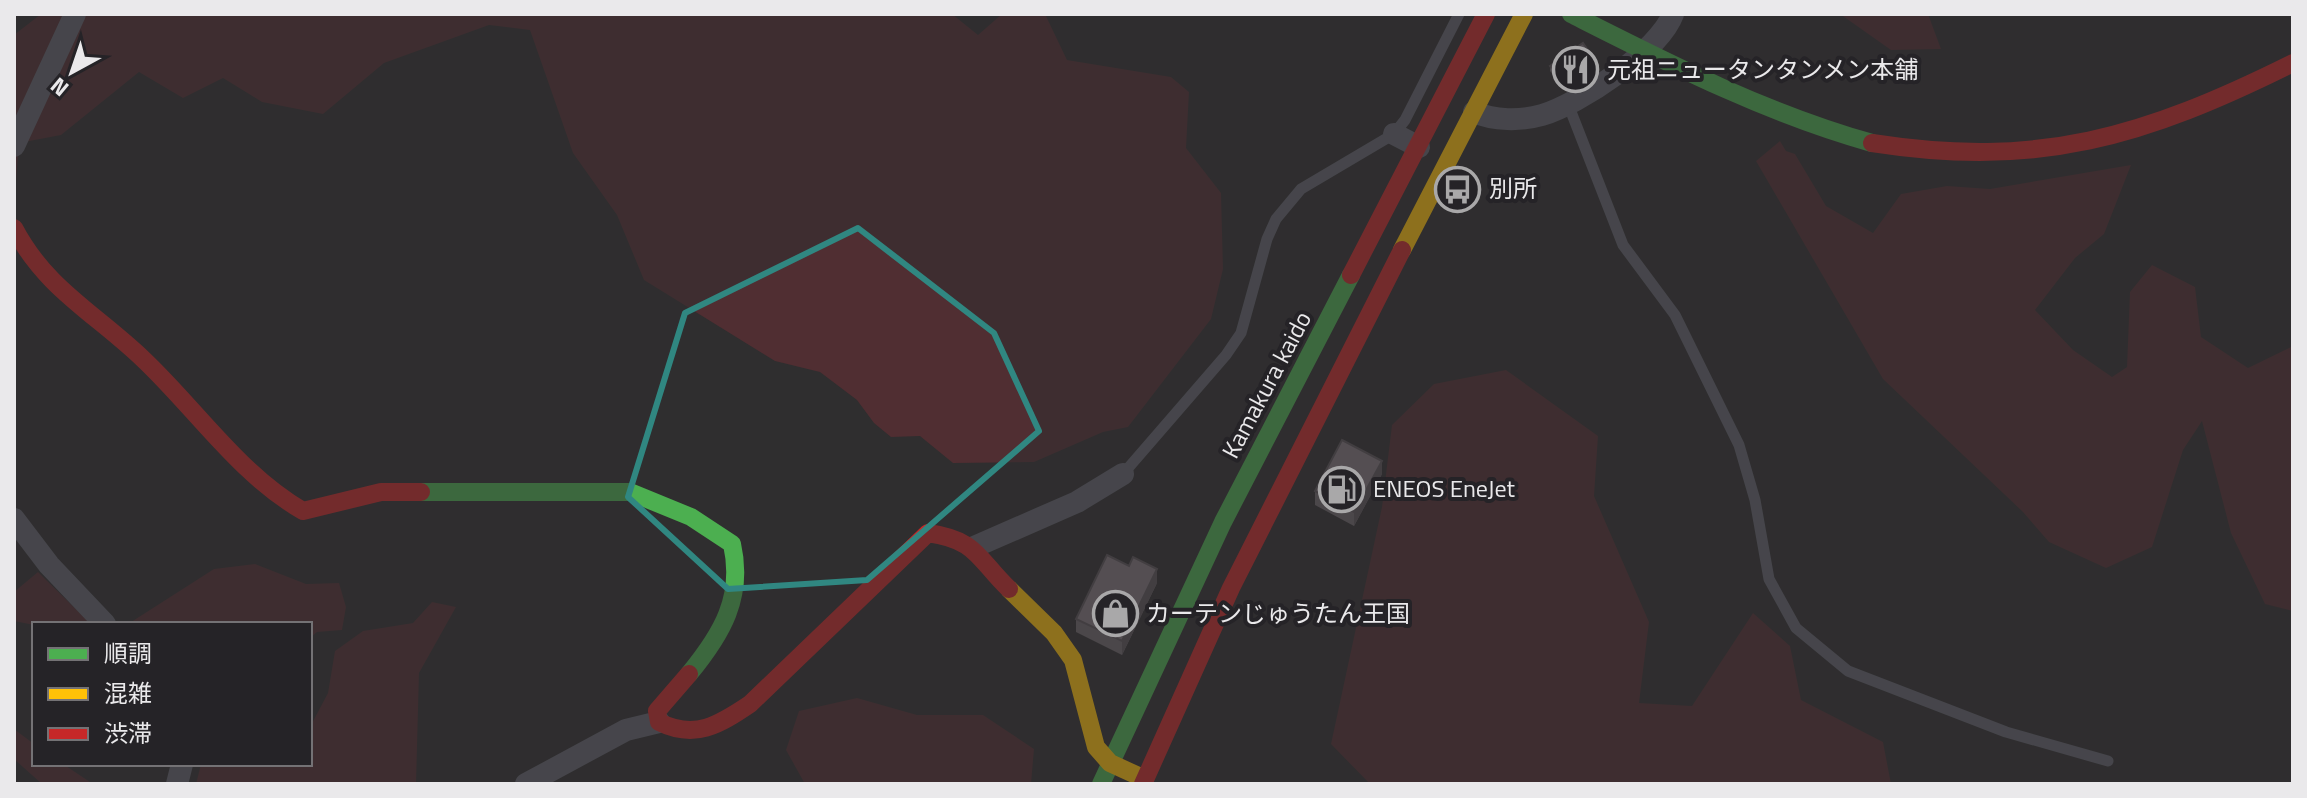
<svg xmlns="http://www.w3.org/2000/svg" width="2307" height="798" font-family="'Titillium Web','Noto Sans JP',sans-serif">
  <rect width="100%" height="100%" fill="#2f2e2f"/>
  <g fill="#502e32">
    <polygon points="41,14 952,14 978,35 1002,14 1045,14 1067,60 1171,77 1189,92 1186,148 1221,193 1223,269 1211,319 1128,427 1103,432 1034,462 953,463 920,436 891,437 874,423 857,400 820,372 775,361 644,280 617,215 573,153 530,30 489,25 384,63 323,114 262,102 223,78 183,98 139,72 61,135 19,143 14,206 14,35"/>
    <polygon points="1840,14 1928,14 1941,49 1891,50"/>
    <polygon points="1780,141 1786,151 1795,154 1826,206 1873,233 1901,194 1947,186 1990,189 2131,165 2104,234 2075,258 2035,310 2073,350 2112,377 2127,367 2130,292 2152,265 2195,287 2201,337 2248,368 2293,346 2293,611 2265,604 2231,533 2202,421 2183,450 2152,547 2106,568 2049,542 2023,512 1883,379 1756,161"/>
    <polygon points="1506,370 1598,436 1594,496 1649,622 1639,703 1692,706 1753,613 1790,646 1801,700 1883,742 1891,784 1370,784 1331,744 1382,507 1392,425 1434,384"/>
    <polygon points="255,564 306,584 339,583 346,607 342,630 317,632 310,638 310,624 128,624 214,569"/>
    <polygon points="38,572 91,624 34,625 14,621 14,592"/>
    <polygon points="432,602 456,607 419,673 416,784 196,784 201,764 310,764 310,727 328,693 335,651 363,631 413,623"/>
    <polygon points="857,698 917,715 983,715 1034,749 1031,784 805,784 786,750 799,711"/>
    <polygon points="14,729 34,744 34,764 63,764 93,784 42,784 14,759"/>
  </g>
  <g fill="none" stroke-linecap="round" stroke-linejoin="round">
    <g stroke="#62636d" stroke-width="11">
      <polyline points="1568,104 1623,245 1675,315 1739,445 1755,500 1769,579 1796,628 1848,671 2006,732 2108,761"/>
      <polyline points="1123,474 1226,355 1241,333 1267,239 1276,219 1301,189 1394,134 1405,120 1459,14"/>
    </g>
    <g stroke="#62636d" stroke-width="22">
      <path d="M1474 112C1494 121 1521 121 1542 115 1579 104 1659 51 1673 14"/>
      <polyline points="1394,134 1419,147"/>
      <polyline points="14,146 75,14"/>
      <polyline points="14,519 49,565 105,624"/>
      <polyline points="974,547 1077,502 1123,474"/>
      <polyline points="177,784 182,764"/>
      <polyline points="526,784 626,730 659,722"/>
    </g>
    <g stroke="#4caf50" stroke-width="18">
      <path d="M1571 14C1670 64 1765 113 1872 143"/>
      <path d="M421 492H630L691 517 732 544C744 597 722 634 689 674"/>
      <polyline points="1101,784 1223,522 1351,275"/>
    </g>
    <g stroke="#ffc107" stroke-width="18">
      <polyline points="1402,250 1524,14"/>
      <polyline points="1009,589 1054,633 1073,660 1096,747 1110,763 1145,779"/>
    </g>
    <g stroke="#c62828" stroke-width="18">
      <path d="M1872 143C2039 169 2144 137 2293 63"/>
      <path d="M14 228C46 289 95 313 143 359 196 409 239 474 303 511L381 492H421"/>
      <polyline points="1351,275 1486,14"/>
      <path d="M689 674 657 711 659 722C695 740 719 725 750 704L928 533C977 540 977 558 1009 589"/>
      <polyline points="1143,784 1231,588 1402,250"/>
    </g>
  </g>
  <g fill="#6e666c">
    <polygon points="1550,66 1598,70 1564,90 1550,71"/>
    <polygon points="1382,474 1354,526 1315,505 1315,491"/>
    <polygon points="1157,583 1122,655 1076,632 1076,619"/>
  </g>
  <g fill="#5a5358">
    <polygon points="1598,65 1598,70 1564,90 1564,86"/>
    <polygon points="1382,461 1382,474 1354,526 1354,512"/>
    <polygon points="1157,569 1157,583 1122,655 1122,641"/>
  </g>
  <g fill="#80777d" stroke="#5a5358" stroke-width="2">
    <polygon points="1583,43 1598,65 1564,86 1550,66"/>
    <polygon points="1342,440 1382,461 1354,512 1315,491"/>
    <polygon points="1107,555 1129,566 1133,557 1157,569 1122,641 1076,619"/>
  </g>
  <path d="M0 0H2307V798H0ZM858 228 994 333 1039 431 867 580 728 589 628 497 685 313Z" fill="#2f2e2f" fill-opacity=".55" fill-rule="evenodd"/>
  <path fill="none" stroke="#308781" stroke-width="6" stroke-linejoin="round" d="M858 228 994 333 1039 431 867 580 728 589 628 497 685 313Z"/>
  <defs>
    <symbol id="restaurant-ring" viewBox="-11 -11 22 22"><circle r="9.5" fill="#252327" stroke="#a9a8a9" stroke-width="1.5"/><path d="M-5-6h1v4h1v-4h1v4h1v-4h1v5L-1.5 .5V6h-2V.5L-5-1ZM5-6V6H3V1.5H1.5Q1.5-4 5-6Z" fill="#a9a8a9"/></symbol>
    <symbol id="bus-ring" viewBox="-11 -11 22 22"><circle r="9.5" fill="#252327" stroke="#a9a8a9" stroke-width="1.5"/><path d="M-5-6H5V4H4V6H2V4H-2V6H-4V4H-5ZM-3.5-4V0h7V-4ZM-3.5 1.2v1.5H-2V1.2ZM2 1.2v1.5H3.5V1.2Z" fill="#a9a8a9"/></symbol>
    <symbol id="fuel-ring" viewBox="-11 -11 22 22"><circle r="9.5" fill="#252327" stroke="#a9a8a9" stroke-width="1.5"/><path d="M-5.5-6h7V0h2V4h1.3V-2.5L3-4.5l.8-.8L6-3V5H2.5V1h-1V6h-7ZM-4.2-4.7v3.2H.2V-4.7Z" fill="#a9a8a9"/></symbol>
    <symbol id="shop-ring" viewBox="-11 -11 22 22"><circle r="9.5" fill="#252327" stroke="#a9a8a9" stroke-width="1.5"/><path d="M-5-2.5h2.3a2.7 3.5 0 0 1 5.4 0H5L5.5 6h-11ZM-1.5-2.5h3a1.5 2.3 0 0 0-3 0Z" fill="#a9a8a9"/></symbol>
  </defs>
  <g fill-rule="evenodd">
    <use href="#restaurant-ring" x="1550" y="44" width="51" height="51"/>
    <use href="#bus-ring" x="1432" y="164" width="51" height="51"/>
    <use href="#fuel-ring" x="1316" y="464" width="51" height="51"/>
    <use href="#shop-ring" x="1090" y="588" width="51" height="51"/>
  </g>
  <g text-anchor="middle" stroke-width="8" stroke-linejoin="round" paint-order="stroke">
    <g font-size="24" fill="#eae9eb" stroke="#252327" text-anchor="start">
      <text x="1607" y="78">元祖ニュータンタンメン本舗</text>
      <text x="1489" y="197">別所</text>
      <text x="1373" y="497">ENEOS EneJet</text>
      <text x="1146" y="622">カーテンじゅうたん王国</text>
    </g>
    <g font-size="24" fill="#eae9eb" stroke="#252327">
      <text transform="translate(1267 385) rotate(-62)" y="8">Kamakura kaido</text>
    </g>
  </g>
  <rect width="2307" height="798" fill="none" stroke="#eae9eb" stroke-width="32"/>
  <rect x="32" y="622" width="280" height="144" fill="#252327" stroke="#747275" stroke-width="2"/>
  <rect x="48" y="648" width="40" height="12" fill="#4caf50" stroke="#747275" stroke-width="2"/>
  <text x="104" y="662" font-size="24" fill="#eae9eb">順調</text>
  <rect x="48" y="688" width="40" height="12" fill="#ffc107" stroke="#747275" stroke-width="2"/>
  <text x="104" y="702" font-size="24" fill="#eae9eb">混雑</text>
  <rect x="48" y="728" width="40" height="12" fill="#c62828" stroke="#747275" stroke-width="2"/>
  <text x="104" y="742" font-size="24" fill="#eae9eb">渋滞</text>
  <g transform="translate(72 72) rotate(220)" stroke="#252327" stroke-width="6" paint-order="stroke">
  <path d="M0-6L14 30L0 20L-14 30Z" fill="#eae9eb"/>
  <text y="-12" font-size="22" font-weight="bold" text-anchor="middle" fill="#eae9eb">N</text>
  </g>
</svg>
